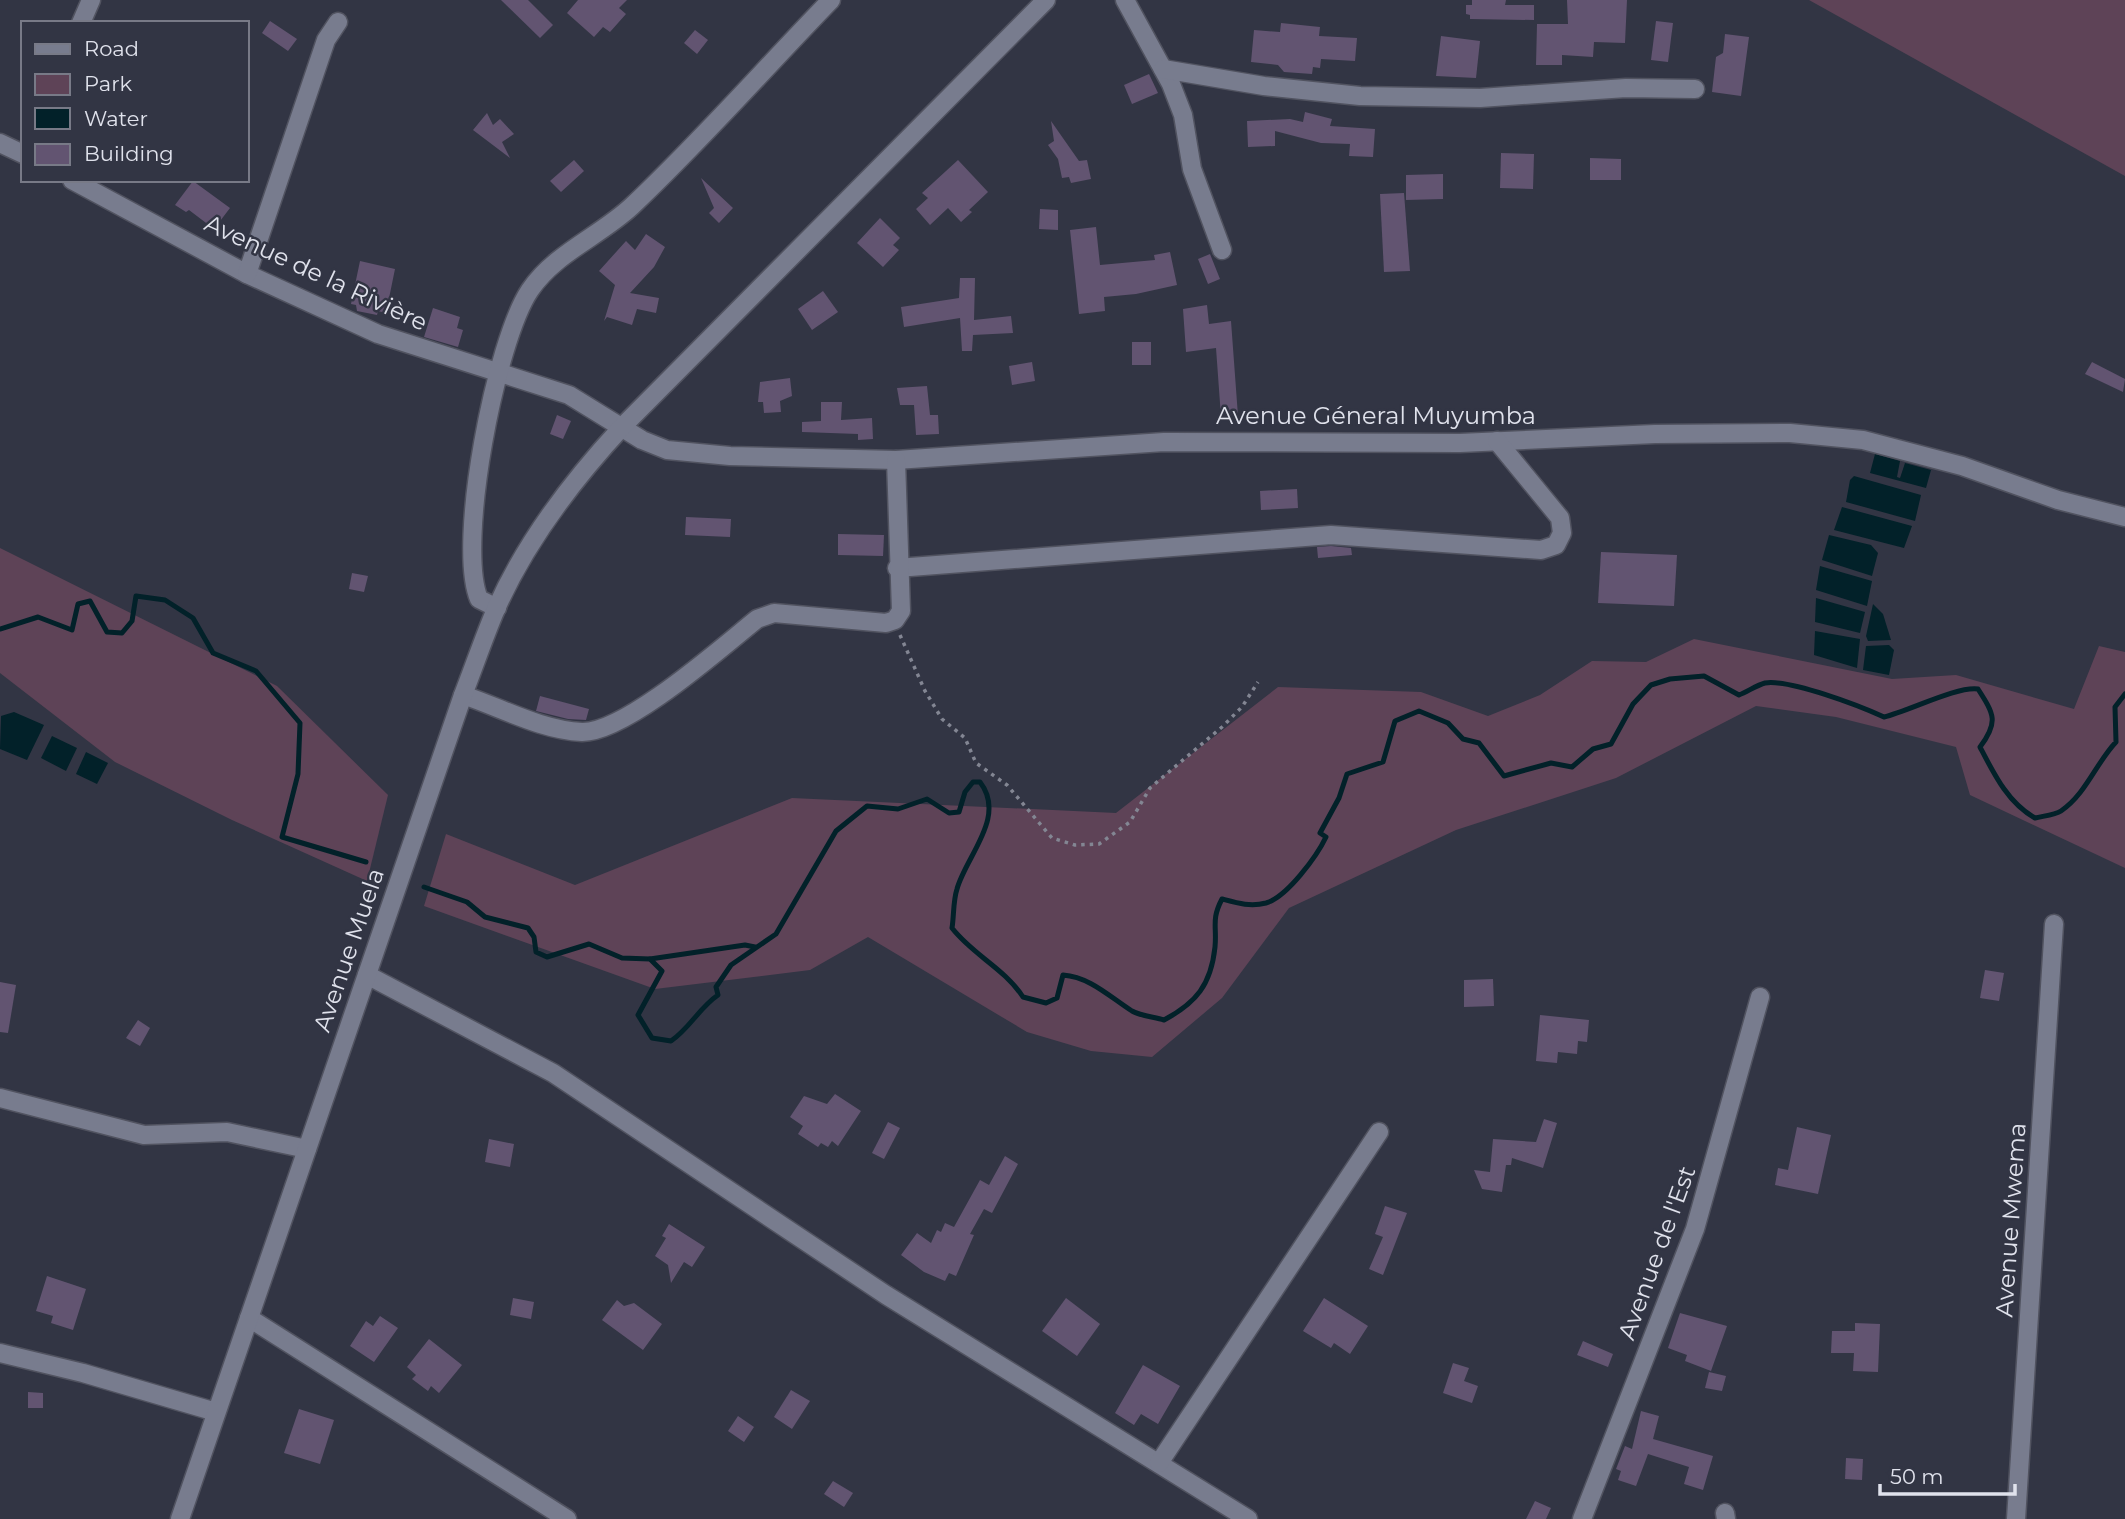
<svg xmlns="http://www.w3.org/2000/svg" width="2125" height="1519" font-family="Montserrat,sans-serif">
  <rect width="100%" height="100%" fill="#323544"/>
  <g fill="#5e4357">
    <polygon points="1809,0 2125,0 2125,176"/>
    <polygon points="0,548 277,686 388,795 367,881 232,820 115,762 0,673"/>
    <polygon points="1694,639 1892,679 1956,675 2074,709 2099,646 2125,652 2125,868 1970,795 1956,747 1836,717 1756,706 1616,778 1456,830 1289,908 1222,998 1152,1057 1091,1051 1027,1032 868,937 810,970 655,989 424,906 446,834 575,885 792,798 1116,813 1278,687 1421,692 1488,716 1540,695 1592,661 1646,662"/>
  </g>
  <g fill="#022129">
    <polygon points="1875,454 1900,461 1897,477 1900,478 1905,463 1931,470 1926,488 1870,473"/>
    <polygon points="1854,476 1921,495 1915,521 1846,502 1850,480"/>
    <polygon points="1842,507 1912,526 1904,548 1834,530"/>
    <polygon points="1829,535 1871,545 1878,553 1872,576 1822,560"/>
    <polygon points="1820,566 1872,581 1867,606 1816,590"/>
    <polygon points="1816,598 1865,612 1860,633 1815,622"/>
    <polygon points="1873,604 1883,614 1891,640 1868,641 1866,636"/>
    <polygon points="1815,631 1860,639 1857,668 1814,655"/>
    <polygon points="1889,645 1894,650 1889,675 1863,670 1866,646"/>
    <polygon points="14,712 44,725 27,760 0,749 1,716"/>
    <polygon points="52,736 77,748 66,771 41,758"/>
    <polygon points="86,752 108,763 97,784 76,774"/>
  </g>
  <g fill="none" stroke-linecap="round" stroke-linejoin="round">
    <g stroke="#022129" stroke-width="5">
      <polyline points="0,629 38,617 72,630 78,604 90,601 107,632 122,633 132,621 136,596 165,600 193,618 213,653 256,671 300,723 298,774 282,837 366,862"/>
      <path d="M424 887 467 902 485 917 528 928 534 937 536 952 547 957 589 944 622 958 650 959 662 971 638 1015 652 1038 671 1041C690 1028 699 1008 718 995L716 987 731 965 776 934 836 831 867 806 898 809 927 799 949 813 959 812 965 792 973 782H980C1007 817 966 856 957 889 953 901 954 916 952 928 973 955 1004 968 1023 997L1046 1003 1057 998 1063 975C1090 977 1110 997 1132 1011 1141 1016 1154 1017 1164 1020 1196 1003 1211 985 1215 947 1217 926 1211 920 1222 899 1237 903 1250 907 1266 903 1287 897 1317 856 1326 837L1320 833 1339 798 1347 774 1383 762 1395 721 1419 711 1448 723 1463 739 1479 743 1504 776 1551 763 1572 767 1593 749 1611 744 1633 704 1651 685 1670 679 1704 676 1739 695C1747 692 1757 685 1765 683 1790 679 1860 706 1884 717 1909 711 1957 686 1978 689 1994 714 1999 722 1980 747 1994 774 2008 803 2035 818 2043 816 2055 815 2061 811 2086 794 2096 763 2116 742L2115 707 2125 694"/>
      <polyline points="650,959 745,945 755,947"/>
    </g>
  </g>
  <g fill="#625471">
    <polygon points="501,0 528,0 553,25 540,38"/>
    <polygon points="578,0 627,0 619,8 626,14 610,32 603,27 594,37 567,13"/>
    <polygon points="1472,0 1506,0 1505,5 1534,5 1534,20 1470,19 1470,15 1466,14 1466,5 1472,5"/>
    <polygon points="1567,0 1627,0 1625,43 1594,42 1593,57 1562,55 1562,65 1536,65 1537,24 1568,24"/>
    <polygon points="270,21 297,39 288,51 262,33"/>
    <polygon points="1656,21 1673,23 1668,62 1651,60"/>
    <polygon points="1281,23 1320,27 1319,36 1357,38 1355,61 1321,59 1320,68 1313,67 1312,74 1284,72 1278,65 1251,62 1254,30 1280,32"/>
    <polygon points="695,30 708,40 697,54 684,43"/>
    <polygon points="1725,34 1749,37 1741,96 1712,92 1716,57 1723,53"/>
    <polygon points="1441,36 1480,41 1476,78 1436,76"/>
    <polygon points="1149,74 1158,93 1132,104 1124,85"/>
    <polygon points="1305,112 1332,119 1330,126 1375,129 1373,157 1349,156 1350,144 1321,143 1275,131 1275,146 1248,147 1247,121 1290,119 1303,122"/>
    <polygon points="487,113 493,125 500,119 514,134 502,142 510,158 473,130"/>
    <polygon points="1051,121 1079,161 1087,160 1091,179 1071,183 1069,177 1062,178 1058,159 1048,145 1054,141"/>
    <polygon points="1501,153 1534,154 1533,189 1500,188"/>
    <polygon points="1590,158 1621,159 1621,180 1590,180"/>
    <polygon points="574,160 584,171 561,192 550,181"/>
    <polygon points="958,160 988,192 969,210 972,212 961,222 948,208 930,225 916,209 928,198 922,193"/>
    <polygon points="1443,174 1443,199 1406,200 1406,175"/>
    <polygon points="701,178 733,208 719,223 709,213 714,208"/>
    <polygon points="193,181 230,208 214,229 189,210 186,212 175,205"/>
    <polygon points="1404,193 1410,271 1384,272 1380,194"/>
    <polygon points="1040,209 1058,210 1058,230 1039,229"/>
    <polygon points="880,218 900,238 893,245 899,250 883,267 857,243"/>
    <polygon points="1096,227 1100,265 1155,260 1154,255 1170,252 1177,285 1136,294 1104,297 1105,311 1079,314 1070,230"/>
    <polygon points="646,234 665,247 654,267 630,293 659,298 656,313 637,309 632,325 607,317 604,321 615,285 599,271 626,241 635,250"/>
    <polygon points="1210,254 1220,279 1208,284 1198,259"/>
    <polygon points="360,261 395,269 386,313 378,311 377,315 357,311 356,305 351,304"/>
    <polygon points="960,278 975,278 974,320 1011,316 1013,333 973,335 972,351 962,351 960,318 904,327 901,307 959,298"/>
    <polygon points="823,291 838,312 812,330 798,309"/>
    <polygon points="1207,305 1209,324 1231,321 1238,416 1221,417 1216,348 1186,352 1183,309"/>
    <polygon points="433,308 460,317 457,328 463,330 458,347 424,337"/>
    <rect x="1132" y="342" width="19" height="23"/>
    <polygon points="1032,362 1035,381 1012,385 1009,366"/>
    <polygon points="2092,362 2125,379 2123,392 2085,374"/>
    <polygon points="790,378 792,396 780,401 781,412 764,413 763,402 758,402 760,382"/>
    <polygon points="927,386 930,415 938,415 939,434 916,435 914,405 900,405 897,388"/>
    <polygon points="821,402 842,402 841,420 872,418 873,439 858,440 858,434 802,432 802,422 821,421"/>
    <polygon points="557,415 571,421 563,439 550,434"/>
    <polygon points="1297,489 1298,508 1261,510 1260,491"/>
    <polygon points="686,517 731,519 730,537 685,535"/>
    <polygon points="838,534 884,535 883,556 838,555"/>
    <polygon points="1331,546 1351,548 1352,555 1318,558 1317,547"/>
    <polygon points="1601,552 1677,555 1674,606 1598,603"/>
    <polygon points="352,573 368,576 364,592 349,589"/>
    <polygon points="540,696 589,709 586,720 568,719 536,711"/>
    <polygon points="1985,970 2004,973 1999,1001 1980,998"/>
    <polygon points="1493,979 1494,1006 1464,1007 1464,980"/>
    <polygon points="0,982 16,985 8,1033 0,1032"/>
    <polygon points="1540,1015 1589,1020 1587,1042 1578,1041 1577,1054 1558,1052 1557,1063 1536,1061"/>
    <polygon points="138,1020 150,1028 140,1046 126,1038"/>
    <polygon points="835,1094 861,1111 838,1146 832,1141 828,1147 821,1143 818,1147 798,1134 803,1126 790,1117 804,1096 827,1104"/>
    <polygon points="1544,1119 1557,1123 1543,1168 1512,1158 1511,1165 1506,1165 1502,1192 1482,1189 1474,1170 1490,1172 1493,1139 1536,1142"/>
    <polygon points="888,1122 900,1128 884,1159 872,1153"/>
    <polygon points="1797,1127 1831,1135 1818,1194 1775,1185 1778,1168 1788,1170"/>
    <polygon points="489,1139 514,1144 510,1167 485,1162"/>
    <polygon points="1005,1156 1018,1164 992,1213 984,1209 970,1234 974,1235 956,1276 949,1273 945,1281 924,1272 901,1255 917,1233 931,1243 937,1230 941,1232 945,1223 954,1227 980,1180 989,1185"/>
    <polygon points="1385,1206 1407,1213 1383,1275 1369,1269 1383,1237 1375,1234"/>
    <polygon points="669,1224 705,1247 692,1267 684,1262 671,1283 668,1265 655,1256 666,1238 662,1236"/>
    <polygon points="47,1276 86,1289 73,1330 51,1323 53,1316 36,1311"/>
    <polygon points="513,1298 534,1302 531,1319 510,1315"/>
    <polygon points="1066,1298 1100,1324 1077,1356 1042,1331"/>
    <polygon points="1324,1298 1368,1326 1350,1354 1334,1343 1331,1348 1303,1331"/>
    <polygon points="617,1300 624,1306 634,1303 662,1324 643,1350 602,1320"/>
    <polygon points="1680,1313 1727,1326 1711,1371 1685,1361 1687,1355 1668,1348"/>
    <polygon points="380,1316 398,1328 374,1362 350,1346 366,1321 373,1326"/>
    <polygon points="1855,1323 1880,1324 1878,1372 1853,1371 1854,1353 1831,1353 1832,1331 1855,1331"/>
    <polygon points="429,1339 462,1365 439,1393 431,1386 428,1391 412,1379 416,1375 407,1367"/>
    <polygon points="1583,1341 1613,1354 1608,1367 1577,1355"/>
    <polygon points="1453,1363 1469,1368 1464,1381 1478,1386 1472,1403 1443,1393"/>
    <polygon points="1143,1365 1180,1386 1158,1424 1141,1414 1134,1425 1115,1413"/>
    <polygon points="1709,1372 1726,1376 1722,1391 1705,1388"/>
    <polygon points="791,1390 810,1401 792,1429 774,1417"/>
    <polygon points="28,1392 43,1393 43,1408 28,1408"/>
    <polygon points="299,1409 334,1420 320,1464 284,1453"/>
    <polygon points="1641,1411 1659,1416 1653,1439 1713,1456 1703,1490 1684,1484 1689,1467 1648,1454 1636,1486 1618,1480 1621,1471 1616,1469 1625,1446 1632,1449"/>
    <polygon points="738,1416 754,1427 744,1442 728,1431"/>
    <polygon points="1846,1458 1863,1459 1862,1480 1845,1479"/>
    <polygon points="833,1481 853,1493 844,1507 824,1494"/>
    <polygon points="1535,1501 1551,1508 1546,1519 1526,1519"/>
  </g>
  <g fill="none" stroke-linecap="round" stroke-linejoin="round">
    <defs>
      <g id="minor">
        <polyline points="1125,0 1171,84 1183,115 1192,169 1222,250"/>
        <polyline points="81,23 91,0"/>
        <polyline points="1163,69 1264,86 1360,96 1480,98 1626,88 1695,89"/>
        <polyline points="0,143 23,154"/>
        <polyline points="72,180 247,274 378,334 569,395 642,440 667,450 730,456 896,460 1164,442 1460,443 1655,434 1790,433 1863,440 1962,466 2058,500 2125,517"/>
        <polyline points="247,274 326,40 338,22"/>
        <polyline points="897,568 1331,535 1541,550 1556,545 1562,533 1560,518 1497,441"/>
        <path d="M497 608 479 599C456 544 496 340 530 290 555 253 600 236 632 206 701 141 765 68 831 0"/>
        <path d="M463 695C502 708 541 730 582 732 625 733 721 648 757 619L774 613 886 623 895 620 901 611 896 460"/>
        <polyline points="367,975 553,1073 886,1295 1248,1519"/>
        <polyline points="0,1098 144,1135 227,1132 307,1149"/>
        <polyline points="249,1318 567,1519"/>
        <polyline points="0,1353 83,1373 216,1412"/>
        <polyline points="1159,1463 1379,1132"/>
        <polyline points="1725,1513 1726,1519"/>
        <path d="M180 1519 463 695C474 667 484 637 496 609 526 541 572 481 622 427L1046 0"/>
        <polyline points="1582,1519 1695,1229 1760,997"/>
        <polyline points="2016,1519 2054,924"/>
      </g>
    </defs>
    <use href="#minor" stroke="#515360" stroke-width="21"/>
    <polyline stroke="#838693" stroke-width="3.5" stroke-dasharray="3.5 5" stroke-linecap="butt" points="900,635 925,691 942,719 965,738 976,763 1007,785 1052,838 1075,845 1099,844 1130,822 1150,788 1222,727 1242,707 1258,682"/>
    <use href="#minor" stroke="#787c8e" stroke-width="18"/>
  </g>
  <g text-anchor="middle" stroke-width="5" stroke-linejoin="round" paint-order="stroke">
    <g font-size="24" fill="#e0e2ec" stroke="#323544">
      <text transform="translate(316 273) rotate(25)" y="8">Avenue de la Rivière</text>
      <text x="1376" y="424">Avenue Géneral Muyumba</text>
      <text transform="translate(349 950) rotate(-71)" y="8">Avenue Muela</text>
      <text transform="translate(2011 1220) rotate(-86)" y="8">Avenue Mwema</text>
      <text transform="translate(1657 1253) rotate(-70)" y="8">Avenue de l'Est</text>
    </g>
  </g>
  <rect x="21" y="21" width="228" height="161" fill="#323544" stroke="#787a87" stroke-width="2"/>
  <rect x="35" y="44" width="35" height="10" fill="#787c8e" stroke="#787a87" stroke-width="2"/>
  <text x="84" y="56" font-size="21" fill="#e0e2ec">Road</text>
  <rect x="35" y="74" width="35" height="21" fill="#5e4357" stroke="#787a87" stroke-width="2"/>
  <text x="84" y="91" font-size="21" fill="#e0e2ec">Park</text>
  <rect x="35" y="108" width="35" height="21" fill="#022129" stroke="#787a87" stroke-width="2"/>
  <text x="84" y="126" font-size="21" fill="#e0e2ec">Water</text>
  <rect x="35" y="144" width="35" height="21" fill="#625471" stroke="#787a87" stroke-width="2"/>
  <text x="84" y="161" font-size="21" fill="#e0e2ec">Building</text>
  <path d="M1880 1484v10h135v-10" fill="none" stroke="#e0e2ec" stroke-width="3.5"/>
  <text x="1890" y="1484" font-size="21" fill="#e0e2ec" stroke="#323544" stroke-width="5" paint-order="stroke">50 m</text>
</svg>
